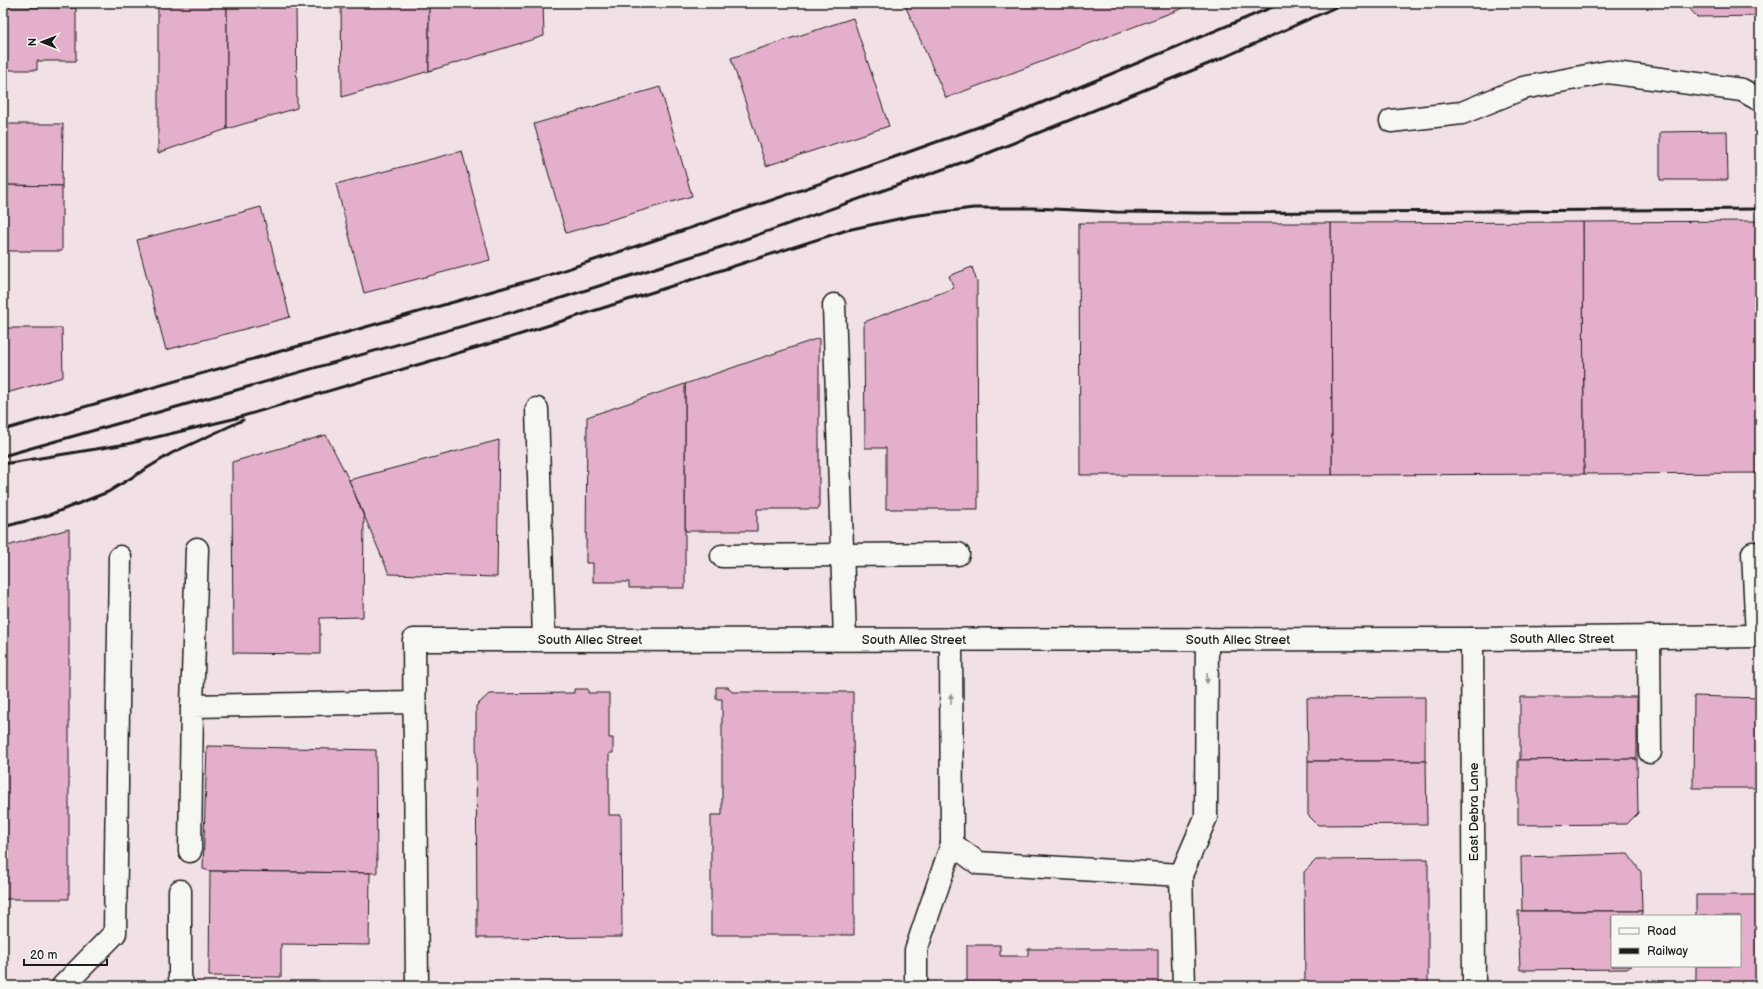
<svg xmlns="http://www.w3.org/2000/svg" width="1763" height="989" font-family="'Balsamiq Sans',sans-serif">
  <rect width="100%" height="100%" fill="#f1e1e6"/>
  <filter id="ink" filterUnits="userSpaceOnUse"><feTurbulence type="fractalNoise" baseFrequency=".025" numOctaves="2"/><feDisplacementMap in="SourceGraphic" scale="8" xChannelSelector="R" yChannelSelector="G"/><feConvolveMatrix kernelMatrix="1 2 1 2 8 2 1 2 1" color-interpolation-filters="sRGB"/></filter>
  <g filter="url(#ink)">
    <g fill="#e4afca" stroke="#1c1c1c">
      <polygon points="158,3 227,3 227,129 158,153"/>
      <polygon points="227,3 296,3 297,108 227,129"/>
      <polygon points="341,3 429,3 429,71 342,97"/>
      <polygon points="429,3 543,3 544,36 429,71"/>
      <polygon points="904,3 1072,3 1074,8 1090,3 1185,3 1186,7 946,98"/>
      <polygon points="1689,3 1760,3 1760,16 1697,17 1689,8"/>
      <polygon points="3,7 76,8 76,61 37,61 37,70 3,70"/>
      <polygon points="853,18 889,126 766,166 731,58"/>
      <polygon points="660,87 692,196 566,233 534,124"/>
      <polygon points="3,124 63,124 62,186 3,185"/>
      <polygon points="1727,131 1728,180 1660,180 1660,132"/>
      <polygon points="462,151 490,260 364,293 336,184"/>
      <polygon points="3,185 62,186 62,251 3,251"/>
      <polygon points="261,207 290,317 166,350 137,240"/>
      <polygon points="1760,221 1760,473 1584,474 1583,222"/>
      <polygon points="1583,222 1584,474 1332,475 1331,223"/>
      <polygon points="1079,223 1331,223 1332,475 1080,475"/>
      <polygon points="972,267 977,282 978,509 886,509 886,448 865,448 864,322 954,288 949,276"/>
      <polygon points="3,328 62,328 63,377 3,394"/>
      <polygon points="819,338 819,509 757,509 757,531 685,531 685,384"/>
      <polygon points="685,384 685,588 629,588 629,582 593,582 593,563 586,563 587,417"/>
      <polygon points="326,435 349,480 364,517 363,617 320,618 320,654 233,653 232,462"/>
      <polygon points="499,440 497,577 389,574 349,480"/>
      <polygon points="69,529 69,899 3,899 3,547"/>
      <polygon points="716,687 728,687 732,692 853,692 854,935 711,935 711,815 722,815 722,699 716,699"/>
      <polygon points="574,689 588,689 588,693 609,693 609,738 613,738 613,753 609,753 609,815 621,815 622,937 477,938 476,706 489,694 574,693"/>
      <polygon points="1694,696 1760,698 1760,788 1693,788"/>
      <polygon points="1425,697 1425,761 1308,761 1307,698"/>
      <polygon points="1520,697 1637,697 1637,759 1520,760"/>
      <polygon points="207,746 376,750 377,873 210,871 203,869"/>
      <polygon points="1637,759 1638,813 1627,824 1518,825 1518,760"/>
      <polygon points="1308,761 1426,761 1427,824 1318,825 1308,815"/>
      <polygon points="1628,854 1641,872 1642,911 1522,911 1521,857"/>
      <polygon points="1428,859 1428,986 1305,986 1304,872 1316,860"/>
      <polygon points="210,871 370,873 369,945 281,944 281,977 209,976"/>
      <polygon points="1696,895 1760,895 1760,986 1696,986 1696,966 1740,966 1740,916 1696,916"/>
      <polygon points="1518,911 1642,911 1642,916 1612,916 1612,966 1631,966 1627,969 1520,970"/>
      <polygon points="967,945 1000,945 1000,956 1028,956 1028,949 1158,949 1158,986 1027,986 1027,983 967,983"/>
    </g>
    <g fill="none" stroke-linecap="round" stroke-linejoin="round">
      <defs>
        <g id="minor">
          <polyline points="1391,121 1462,113 1523,88 1608,72 1742,90 1760,100"/>
          <polyline points="834,305 845,639"/>
          <polyline points="537,409 544,639"/>
          <polyline points="1753,553 1757,636"/>
          <polyline points="722,556 958,554"/>
          <polyline points="1649,637 1650,752"/>
          <polyline points="951,639 952,844 978,863 1181,875 1206,817 1207,639"/>
          <polyline points="1472,639 1474,986"/>
          <polyline points="192,706 197,549"/>
          <polyline points="190,851 192,706 414,702"/>
          <polyline points="1181,875 1184,986"/>
          <polyline points="180,891 180,977 183,986"/>
          <polyline points="63,986 115,933 120,557"/>
          <polyline points="417,986 414,640 1472,639 1760,636"/>
          <polyline points="916,986 916,950 952,844"/>
        </g>
      </defs>
      <use href="#minor" stroke="#1c1c1c" stroke-width="25"/>
      <use href="#minor" stroke="#f6f6f2" stroke-width="22"/>
      <g stroke="#1c1c1c" stroke-width="3">
        <polyline points="3,430 549,275 661,238 833,179 1012,115 1282,3"/>
        <polyline points="3,456 555,300 740,241 986,154 1218,60 1345,3"/>
        <polyline points="3,464 127,444 233,419 509,338 847,230 912,216 973,208 1033,208 1116,212 1200,213 1760,209"/>
        <polyline points="3,527 49,515 108,492 172,453 243,420"/>
      </g>
    </g>
    <defs><path id="oneway-solid" d="M-6-.8H1V-3.2L6.5 0L1 3.2V.8H-6Z"/></defs>
    <g fill="#949492">
      <use href="#oneway-solid" transform="translate(1207 678) rotate(90)"/>
      <use href="#oneway-solid" transform="translate(951 699) rotate(-91)"/>
    </g>
  </g>
  <g text-anchor="middle" stroke-width="3" stroke-linejoin="round" paint-order="stroke">
    <g font-size="13" fill="#1c1c1c" stroke="#f6f6f2">
      <text x="1562" y="643">South Allec Street</text>
      <text x="590" y="644">South Allec Street</text>
      <text x="914" y="644">South Allec Street</text>
      <text x="1238" y="644">South Allec Street</text>
      <text transform="translate(1473 812) rotate(-90)" y="5">East Debra Lane</text>
    </g>
  </g>
  <rect width="1763" height="989" fill="none" stroke="#f6f6f2" stroke-width="16"/>
  <rect x="8" y="8" width="1747" height="973" fill="none" stroke="#1c1c1c" stroke-width="1.5" filter="url(#ink)"/>
  <rect x="1611" y="915" width="130" height="52" fill="#f6f6f2" stroke="#9f9f9c"/>
  <rect x="1619" y="928" width="20" height="6" fill="#f6f6f2" stroke="#9f9f9c"/>
  <text x="1647" y="935" font-size="12" fill="#1c1c1c">Road</text>
  <rect x="1619" y="948" width="20" height="6" fill="#1c1c1c" stroke="#9f9f9c"/>
  <text x="1647" y="955" font-size="12" fill="#1c1c1c">Railway</text>
  <g transform="translate(42 42) rotate(270)" stroke="#f6f6f2" stroke-width="3" paint-order="stroke">
  <path d="M0-3L7 15L0 10L-7 15Z" fill="#1c1c1c"/>
  <text y="-6" font-size="11" font-weight="bold" text-anchor="middle" fill="#1c1c1c">N</text>
  </g>
  <path d="M24 959v6h83v-6" fill="none" stroke="#1c1c1c" stroke-width="2"/>
  <text x="30" y="959" font-size="12" fill="#1c1c1c" stroke="#f6f6f2" stroke-width="3" paint-order="stroke">20 m</text>
</svg>
